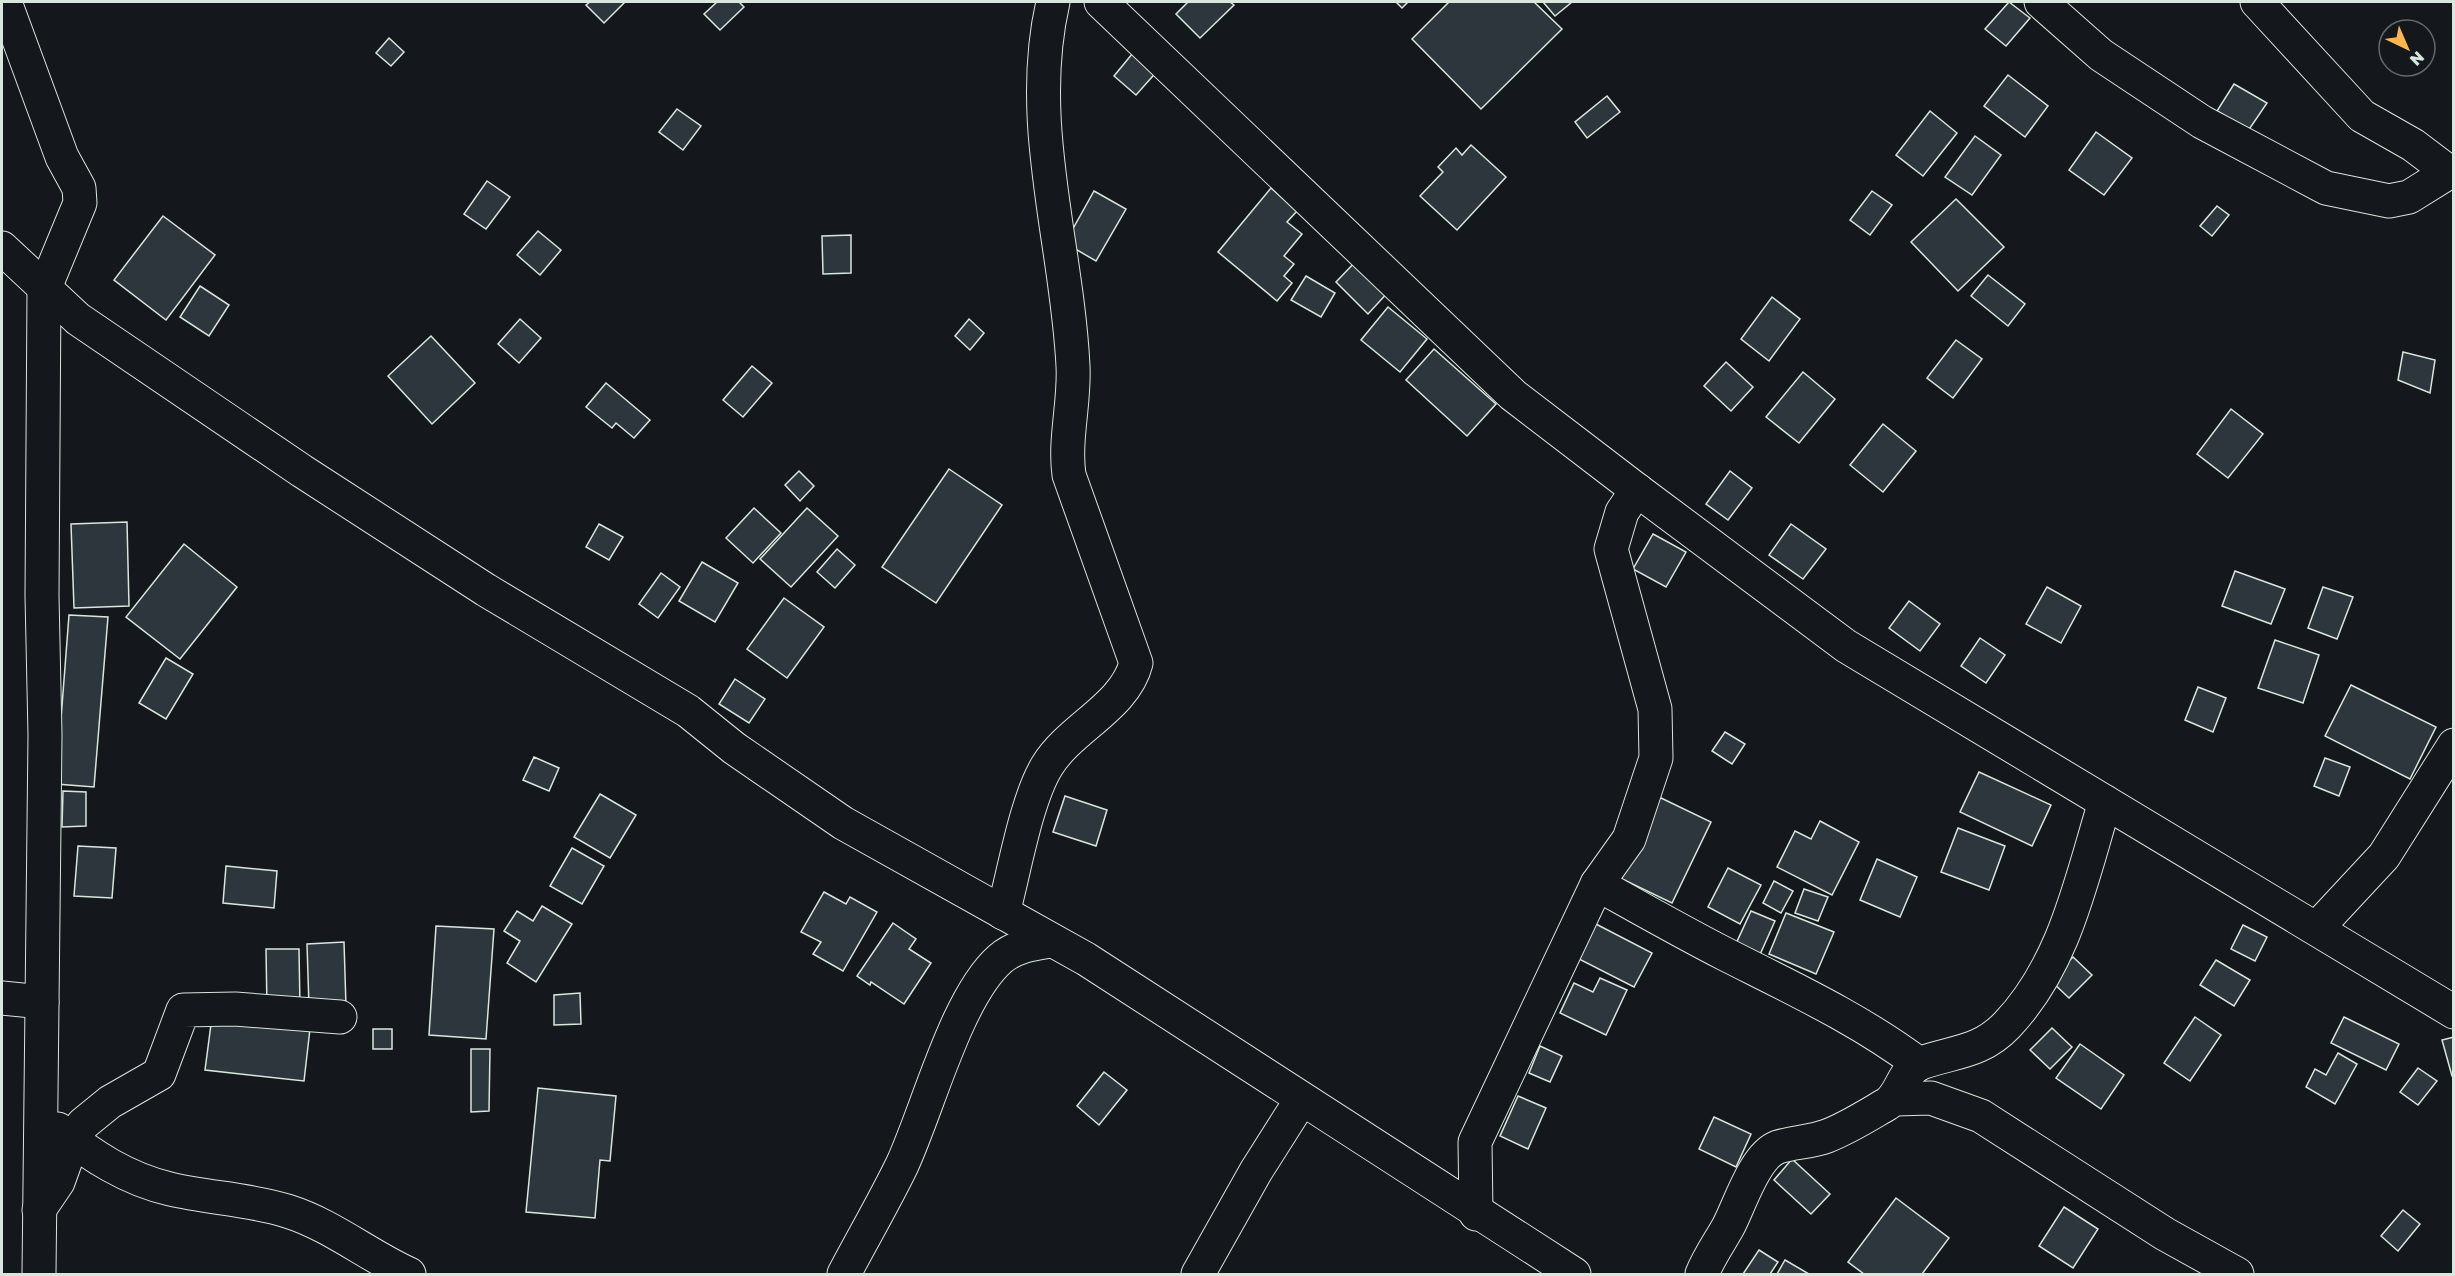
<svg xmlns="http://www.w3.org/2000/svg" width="2455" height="1276" font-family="'Golos Text',sans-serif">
  <rect width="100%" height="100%" fill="#14181c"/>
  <g fill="#2c363c" stroke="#d8e6dc" stroke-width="1.5">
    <polygon points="590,2 625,2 604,23 586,5"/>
    <polygon points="717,2 739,2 744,7 720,30 704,14"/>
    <polygon points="1188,2 1230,2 1234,5 1200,38 1176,14"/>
    <polygon points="1396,2 1408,2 1402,8"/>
    <polygon points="1449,2 1534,2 1562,29 1481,109 1412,39"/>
    <polygon points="1543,2 1572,2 1555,16"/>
    <polygon points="2009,2 2030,18 2006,46 1985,29"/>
    <polygon points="389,38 404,52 391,66 376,53"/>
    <polygon points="1137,48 1160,68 1136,95 1114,76"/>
    <polygon points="2008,75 2048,106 2025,137 1984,106"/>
    <polygon points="2234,84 2267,103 2248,131 2217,111"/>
    <polygon points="1607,96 1620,112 1587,138 1575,122"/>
    <polygon points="677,109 701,126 683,150 659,132"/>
    <polygon points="1930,111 1957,133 1923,176 1896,155"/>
    <polygon points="2096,132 2132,158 2104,195 2069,170"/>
    <polygon points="1975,136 2001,155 1972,195 1945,177"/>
    <polygon points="1471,145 1506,177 1457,230 1420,196 1443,172 1438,167 1456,148 1462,155"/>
    <polygon points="487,181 510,197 486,229 464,214"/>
    <polygon points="1271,188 1297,211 1287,222 1302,234 1284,256 1294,264 1284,276 1292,283 1277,301 1218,252"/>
    <polygon points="1094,191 1126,209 1096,261 1065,243"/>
    <polygon points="1872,191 1892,205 1870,235 1850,220"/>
    <polygon points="1956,199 2004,247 1958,291 1911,242"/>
    <polygon points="2217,206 2229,215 2212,236 2200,226"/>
    <polygon points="163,216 215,255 166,320 114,280"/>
    <polygon points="538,231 561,250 540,275 517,255"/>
    <polygon points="851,235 851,273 823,274 822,236"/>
    <polygon points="1358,259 1390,290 1368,314 1336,282"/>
    <polygon points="1988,275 2025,304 2008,326 1971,296"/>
    <polygon points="1306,276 1335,293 1321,317 1291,300"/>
    <polygon points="200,286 229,305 209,336 180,317"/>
    <polygon points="1772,297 1800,319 1769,361 1741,339"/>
    <polygon points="1388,307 1427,339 1400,372 1361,340"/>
    <polygon points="520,319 541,338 519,363 498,344"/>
    <polygon points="969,319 984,333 970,350 955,336"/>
    <polygon points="431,336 475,383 432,424 388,376"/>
    <polygon points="1956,340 1982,359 1953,398 1927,378"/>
    <polygon points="1434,349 1496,404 1467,436 1406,380"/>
    <polygon points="2403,352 2435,360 2430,393 2398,380"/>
    <polygon points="1726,362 1753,387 1731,411 1704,386"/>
    <polygon points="752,366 772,383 743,417 723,400"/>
    <polygon points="1803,372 1835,399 1799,443 1766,417"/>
    <polygon points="606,383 650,420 634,438 616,423 612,428 586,407"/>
    <polygon points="2231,409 2263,434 2228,478 2197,454"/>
    <polygon points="1883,424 1916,451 1883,492 1850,465"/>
    <polygon points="949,469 1002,505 936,603 882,567"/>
    <polygon points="799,471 814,486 800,501 785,485"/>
    <polygon points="1730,471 1752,488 1728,520 1706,504"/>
    <polygon points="754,508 781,533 753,563 726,538"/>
    <polygon points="807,508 838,536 791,587 760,559"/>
    <polygon points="127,522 129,606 74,608 71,524"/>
    <polygon points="599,524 623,537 609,560 586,547"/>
    <polygon points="1791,524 1826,549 1803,579 1769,555"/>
    <polygon points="1653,534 1686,552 1666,587 1633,569"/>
    <polygon points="184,544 237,587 180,659 126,617"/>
    <polygon points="837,549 855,565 835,588 817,572"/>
    <polygon points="702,562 738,583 715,622 679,601"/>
    <polygon points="2235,571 2285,589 2271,624 2222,606"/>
    <polygon points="661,573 680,587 658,618 639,604"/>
    <polygon points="2047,587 2081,606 2061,643 2026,624"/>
    <polygon points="2323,587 2353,597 2337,639 2308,628"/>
    <polygon points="784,598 824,627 787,678 747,649"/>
    <polygon points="1909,601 1940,624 1920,651 1889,628"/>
    <polygon points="69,615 108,617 94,787 56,784"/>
    <polygon points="1980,638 2005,655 1986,683 1961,666"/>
    <polygon points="2275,640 2319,655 2303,703 2258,688"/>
    <polygon points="166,658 193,674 166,719 139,703"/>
    <polygon points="735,679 765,699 749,723 719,704"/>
    <polygon points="2351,685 2436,727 2410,779 2325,736"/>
    <polygon points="2198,687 2226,698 2213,732 2185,720"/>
    <polygon points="1725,732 1745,744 1732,764 1712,751"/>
    <polygon points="534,757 559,768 549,791 523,780"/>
    <polygon points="2325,758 2350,767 2339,796 2314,786"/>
    <polygon points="1979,772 2051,805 2032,846 1960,812"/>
    <polygon points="63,791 86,792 86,826 62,827"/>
    <polygon points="600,794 636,815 610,858 574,837"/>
    <polygon points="1065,796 1107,810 1096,846 1053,832"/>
    <polygon points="1659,797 1711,822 1672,903 1620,878"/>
    <polygon points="1820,821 1859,842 1832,895 1777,867 1795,831 1811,839"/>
    <polygon points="1958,828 2005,846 1989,890 1941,872"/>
    <polygon points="78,846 116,848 112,898 74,896"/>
    <polygon points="572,848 604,866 582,904 550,886"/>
    <polygon points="1877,859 1917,877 1900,917 1860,900"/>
    <polygon points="226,866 277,871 274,908 223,903"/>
    <polygon points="1728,868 1761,885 1740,924 1708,907"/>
    <polygon points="1774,881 1793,891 1781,913 1763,903"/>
    <polygon points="1804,889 1828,897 1818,921 1795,913"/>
    <polygon points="824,892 846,904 850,897 877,912 843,971 813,954 821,942 801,932"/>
    <polygon points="542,906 572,924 536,982 507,963 520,941 504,931 517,911 533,921"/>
    <polygon points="1751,911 1775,921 1758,959 1734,948"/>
    <polygon points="1786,913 1834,932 1816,974 1769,954"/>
    <polygon points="893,923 916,939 909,949 931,963 904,1004 871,982 870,985 857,976"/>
    <polygon points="1594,923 1652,953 1634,987 1577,958"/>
    <polygon points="2243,925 2267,937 2255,961 2231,949"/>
    <polygon points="436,926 494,929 486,1039 429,1035"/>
    <polygon points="344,942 346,1006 309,1007 307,944"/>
    <polygon points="266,949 299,949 300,1008 267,1009"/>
    <polygon points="2073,957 2092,975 2069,998 2050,980"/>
    <polygon points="2216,960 2250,980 2234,1006 2200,985"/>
    <polygon points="1600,978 1627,990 1606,1035 1560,1013 1574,983 1593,992"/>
    <polygon points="580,993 581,1024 554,1025 554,995"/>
    <polygon points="213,1009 311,1020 304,1081 205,1070"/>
    <polygon points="2195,1017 2221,1035 2190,1081 2164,1063"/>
    <polygon points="2344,1017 2399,1044 2386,1070 2331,1043"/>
    <polygon points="2052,1028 2072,1047 2050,1069 2030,1050"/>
    <rect x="373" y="1029" width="19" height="20"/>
    <polygon points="2454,1037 2454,1076 2452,1076 2442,1040"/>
    <polygon points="2080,1044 2124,1075 2101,1109 2056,1078"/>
    <polygon points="1540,1046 1562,1056 1550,1082 1529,1073"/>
    <polygon points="471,1049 490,1049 489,1111 471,1112"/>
    <polygon points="2338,1053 2357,1064 2335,1104 2306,1087 2315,1069 2326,1075"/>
    <polygon points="2418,1068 2437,1081 2418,1105 2400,1092"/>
    <polygon points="1104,1072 1127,1090 1099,1125 1077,1106"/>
    <polygon points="538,1088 616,1096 610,1161 600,1160 595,1218 526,1212"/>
    <polygon points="1518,1096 1546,1108 1528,1149 1500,1136"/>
    <polygon points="1714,1117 1751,1134 1736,1167 1699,1149"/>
    <polygon points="1792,1159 1830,1194 1811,1214 1774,1180"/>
    <polygon points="1896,1198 1949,1238 1922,1274 1864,1274 1848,1262"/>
    <polygon points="2064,1207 2098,1229 2073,1268 2039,1246"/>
    <polygon points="2403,1210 2420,1224 2398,1251 2381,1236"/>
    <polygon points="1759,1250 1778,1262 1770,1274 1743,1274"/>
    <polygon points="1785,1260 1809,1274 1777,1274"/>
  </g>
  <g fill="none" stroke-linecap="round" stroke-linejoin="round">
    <defs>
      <g id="street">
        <polyline points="5,2 62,157 79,188 80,203 44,290 42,596 45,735 39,1274"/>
        <polyline points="1101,2 1513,395 1637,490 1846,646 2454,1012"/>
        <polyline points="2041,2 2101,55 2202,122 2326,188 2389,201 2409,197 2449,172"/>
        <polyline points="2257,2 2362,116 2413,145 2449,172 2454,173"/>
        <polyline points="2,248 78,319 302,471 486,590 688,711 734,748 843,823 1086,959 1574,1274"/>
        <path d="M1597 884C1640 908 1682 932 1725 954 1792 988 1859 1019 1919 1064"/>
        <path d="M1003 913C1014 873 1026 800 1047 766 1070 728 1125 707 1136 663L1069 475C1064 439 1075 402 1073 366 1067 244 1025 123 1053 2"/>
        <polyline points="2317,928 2384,856 2454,745"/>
        <polyline points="2,998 42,1002"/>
        <polyline points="1895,1099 1931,1098 1981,1116 2165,1234 2237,1274"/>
        <path d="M58 1129C92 1156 127 1179 170 1189 208 1198 249 1199 287 1211 332 1225 367 1255 409 1274"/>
        <polyline points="39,1210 58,1182 73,1140 83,1124 110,1102 159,1074 183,1010 235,1009 340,1017"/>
        <polyline points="1476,1214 1475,1142 1597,884 1629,839 1656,758 1655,709 1611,549 1622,512 1637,490"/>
        <path d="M844 1274C863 1238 884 1202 902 1165 928 1109 956 998 1000 959 1015 946 1032 944 1051 941"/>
        <polyline points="1198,1274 1256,1171 1301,1100"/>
        <path d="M1702 1274C1709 1257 1719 1243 1728 1227 1739 1207 1754 1156 1778 1147 1794 1142 1811 1142 1827 1136 1848 1128 1868 1115 1887 1104 1902 1094 1902 1071 1921 1063 1955 1051 1980 1053 2007 1025 2065 964 2081 880 2105 802"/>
      </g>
    </defs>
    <use href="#street" stroke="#d8e6dc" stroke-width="35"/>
    <use href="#street" stroke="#14181c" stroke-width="33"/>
  </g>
  <rect width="2455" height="1276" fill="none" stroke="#d8e6dc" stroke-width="6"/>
  <g transform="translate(2407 48) rotate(136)"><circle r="28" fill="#14181c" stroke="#626a69" stroke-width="1.5"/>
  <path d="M0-4.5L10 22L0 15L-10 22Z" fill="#ffb74d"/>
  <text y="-9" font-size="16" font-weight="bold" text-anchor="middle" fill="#d8e6dc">N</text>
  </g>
</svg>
